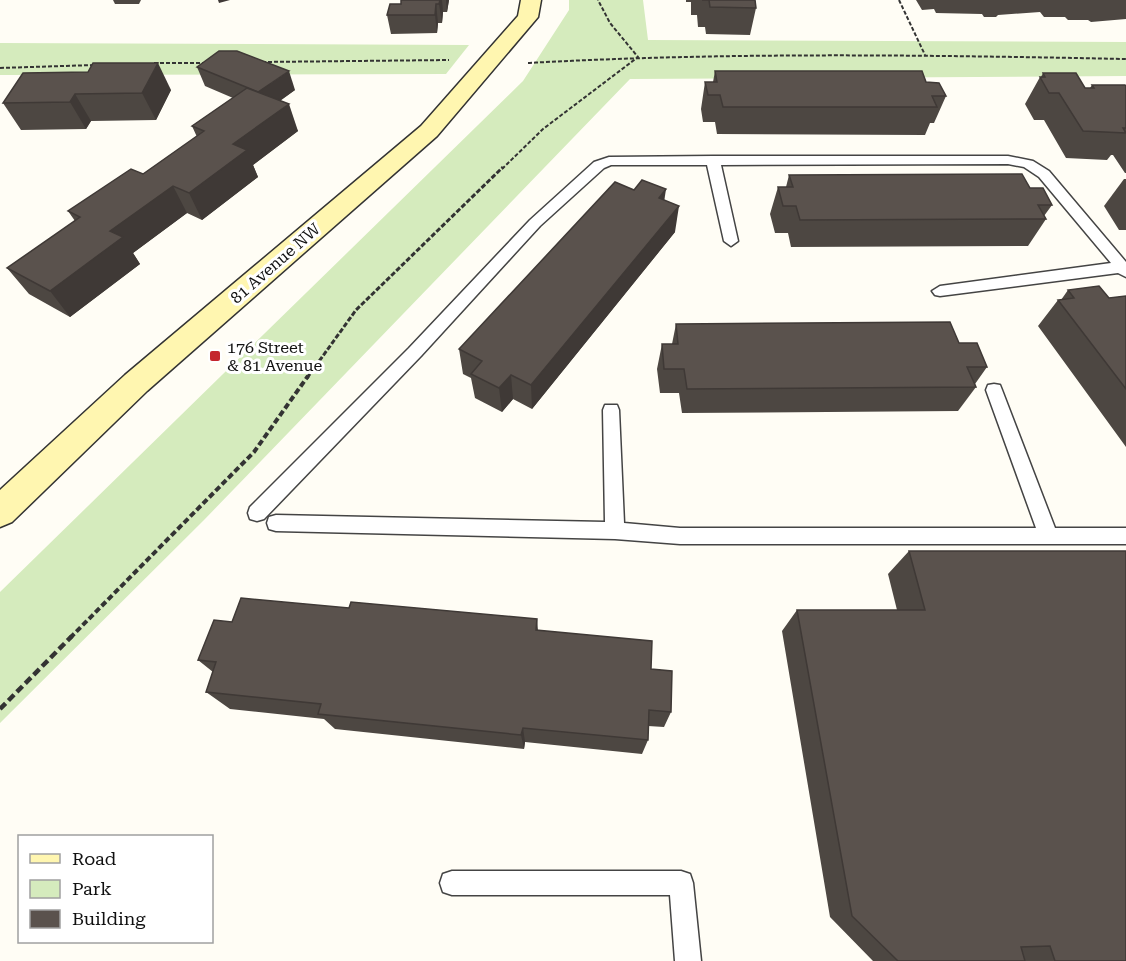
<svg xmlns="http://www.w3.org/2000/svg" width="1126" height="961" font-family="'Roboto Serif',serif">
  <rect width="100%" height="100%" fill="#fffdf5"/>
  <g fill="#d5ebbd">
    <polygon points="569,0 643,0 648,40 1126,42 1126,76 630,79 204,520 0,723 0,592 523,81 569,10"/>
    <polygon points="0,43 469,45 446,74 0,75"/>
  </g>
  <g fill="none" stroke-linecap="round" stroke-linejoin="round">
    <defs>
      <g id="lane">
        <polygon points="713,156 1008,156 1033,161 1049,171 1126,262 1126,277 1118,273 940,296 935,295 932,291 940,286 1111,263 1039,177 1024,167 1008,164 721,165 738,241 731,246 724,241 707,165 611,165 604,168 540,226 421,356 264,519 257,521 250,519 248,513 250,507 409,348 530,220 594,162 609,157"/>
        <polygon points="994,384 1000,385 1002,390 1055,528 1126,528 1126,544 680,544 615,539 276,531 269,529 267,523 269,517 276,515 605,522 603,410 605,405 617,405 619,410 624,523 680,528 1036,528 986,390 988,385"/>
        <polygon points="452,871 681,871 690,874 693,883 701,961 675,961 670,895 452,895 443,892 440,883 443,874"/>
      </g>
      <polygon id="secondary" points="521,0 541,0 538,17 437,136 147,391 12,522 0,527 0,490 125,375 421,126 518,16"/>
    </defs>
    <use href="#lane" stroke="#444" stroke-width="3"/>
    <use href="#secondary" stroke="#333" stroke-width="3"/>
    <g stroke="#333" stroke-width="2" stroke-dasharray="4 2" stroke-linecap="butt">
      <polyline points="899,0 925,55"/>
      <polyline points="262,62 449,60"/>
      <polyline points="154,63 206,63"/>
      <path d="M528 63C727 52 927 55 1126 59"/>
      <polyline points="0,68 95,65"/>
      <polyline points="502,169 543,129 638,57 610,23 598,0"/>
    </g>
    <polyline stroke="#333" stroke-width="3" stroke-dasharray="5 2" stroke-linecap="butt" points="307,378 356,310 503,167"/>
    <polyline stroke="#333" stroke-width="4" stroke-dasharray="6 3" stroke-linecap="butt" points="70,638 254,452 308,376"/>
    <polyline stroke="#333" stroke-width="4.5" stroke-dasharray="8 4" stroke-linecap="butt" points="0,709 72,636"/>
    <use href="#lane" fill="#fff" fill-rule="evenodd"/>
    <use href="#secondary" fill="#fff6b0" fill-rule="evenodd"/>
  </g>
  <g fill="#4d4742">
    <polygon points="113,0 141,0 139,4 115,4"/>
    <polygon points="401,0 449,0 447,12 443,12 442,23 438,23 437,33 391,34 387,15 401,4"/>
    <polygon points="686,0 755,0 756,8 750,35 706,34 705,27 698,27 697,15 691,15 691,2 686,2"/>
    <polygon points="916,0 1126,0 1126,19 1091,22 1088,20 1068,20 1065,17 1044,17 1040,12 998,15 996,17 984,17 982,14 936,13 934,9 922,10"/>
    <polygon points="197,67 295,90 280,101 298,131 253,165 258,177 202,220 187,213 133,253 140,264 70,317 29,294 7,268 75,221 68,211 143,174 197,137 192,126 233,98 205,86"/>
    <polygon points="715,71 926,82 946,96 934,123 930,123 925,135 717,134 715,122 703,122 701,109 705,82 713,82"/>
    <polygon points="88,72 171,90 156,120 91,121 86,129 21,130 3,103"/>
    <polygon points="1043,73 1085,88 1090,88 1092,85 1126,86 1126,173 1125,173 1113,155 1111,155 1107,160 1066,158 1044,120 1034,120 1025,104 1040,77 1041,77"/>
    <polygon points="789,175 1030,188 1052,205 1044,216 1046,219 1028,246 791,247 788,233 775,233 770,214 778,187 786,187"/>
    <polygon points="1124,179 1126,179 1126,230 1119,230 1104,206"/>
    <polygon points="634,190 664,200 675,232 532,409 513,399 502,412 475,398 471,378 463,374 459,349"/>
    <polygon points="1068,290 1109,298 1126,296 1126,447 1038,326 1058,300 1061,300"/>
    <polygon points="676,324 959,343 987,367 975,384 976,387 958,411 682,413 679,393 660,393 657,369 662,344 672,344"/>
    <polygon points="909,551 1126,961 873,961 830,917 782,631 797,610 897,610 888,574"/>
    <polygon points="349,608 537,619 538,630 671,712 664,727 648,726 648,740 642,754 525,742 524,749 335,729 324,719 230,709 206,692 213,672 198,660 232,622"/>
  </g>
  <g fill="#3f3936">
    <polygon points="218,0 230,0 219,3"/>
    <polygon points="440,0 442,0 443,12 442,23 439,4"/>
    <polygon points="446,0 449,0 447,12"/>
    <polygon points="436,4 438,23 437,33 435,15"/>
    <polygon points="158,63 171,90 156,120 142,93"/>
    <polygon points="289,71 295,90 265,111 258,92"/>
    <polygon points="75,94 91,121 86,129 70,102"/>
    <polygon points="289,104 298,131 253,165 258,177 202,220 189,193 233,144"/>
    <polygon points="173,186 187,213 133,253 140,264 70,317 50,291 110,231"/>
    <polygon points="666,189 662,216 659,198"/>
    <polygon points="679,206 675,232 532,409 531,385"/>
    <polygon points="511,375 513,399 502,412 499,388"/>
    <polygon points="523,728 525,742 524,749 521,735"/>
  </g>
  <g fill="#5a524d" stroke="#3f3936" stroke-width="1.5">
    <polygon points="401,0 440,0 439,4 436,4 435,15 387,15 390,4 401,4"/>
    <polygon points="702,0 755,0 756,8 710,7 709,0"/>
    <polygon points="219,51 237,51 289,71 258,92 197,67"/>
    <polygon points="93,63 158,63 142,93 75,94 70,102 3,103 23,73 88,72"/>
    <polygon points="715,71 922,71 926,82 939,83 946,96 932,96 937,107 723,107 720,95 708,95 705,82 717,82"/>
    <polygon points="1043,73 1076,73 1085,88 1094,88 1092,85 1125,85 1126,86 1126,128 1123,128 1126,133 1083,131 1059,93 1049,93 1040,77 1045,77"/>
    <polygon points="247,88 289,104 233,144 247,150 189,193 173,186 110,231 123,237 50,291 7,268 80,217 68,211 131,169 143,174 204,131 192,126"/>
    <polygon points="1022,174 1030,188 1043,188 1052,205 1038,205 1046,219 800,220 796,206 783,206 778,187 793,187 789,175"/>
    <polygon points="642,180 666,189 659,198 679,206 531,385 511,375 499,388 471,374 482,361 459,349 615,182 634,190"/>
    <polygon points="1099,286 1109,298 1126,296 1126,389 1058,300 1074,298 1068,290"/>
    <polygon points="950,322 959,343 977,343 987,367 967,367 976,387 687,389 684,369 664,369 662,344 678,344 676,324"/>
    <polygon points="909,551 1126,551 1126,961 1055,961 1050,946 1021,947 1025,961 898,961 852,916 797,610 925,610"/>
    <polygon points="241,598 349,608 351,602 537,619 536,630 652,641 651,669 672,671 671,712 649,710 648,740 523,728 521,735 318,714 321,704 206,692 216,662 198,660 214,620 232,622"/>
  </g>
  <rect fill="#c4262e" stroke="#fff" stroke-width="2" x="209" y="350" width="12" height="12" rx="3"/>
  <g text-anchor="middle" stroke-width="6" stroke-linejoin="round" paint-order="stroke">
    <g font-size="16" fill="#111" stroke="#fff">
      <text transform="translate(275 263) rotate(-41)" y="6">81 Avenue NW</text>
    </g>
    <g font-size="16" fill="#111" stroke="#fff" text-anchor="start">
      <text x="227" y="353">176 Street<tspan x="227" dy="18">&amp; 81 Avenue</tspan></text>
    </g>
  </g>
  <rect x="18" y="835" width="195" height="108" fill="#ffffff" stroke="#a0a0a0" stroke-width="1.5"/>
  <rect x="30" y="854" width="30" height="9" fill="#fff6b0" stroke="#a0a0a0" stroke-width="1.5"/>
  <text x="72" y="865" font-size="18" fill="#111111">Road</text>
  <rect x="30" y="880" width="30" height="18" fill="#d5ebbd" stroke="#a0a0a0" stroke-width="1.5"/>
  <text x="72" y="895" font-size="18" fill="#111111">Park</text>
  <rect x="30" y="910" width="30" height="18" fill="#5a524d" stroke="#a0a0a0" stroke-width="1.5"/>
  <text x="72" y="925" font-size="18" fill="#111111">Building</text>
</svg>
